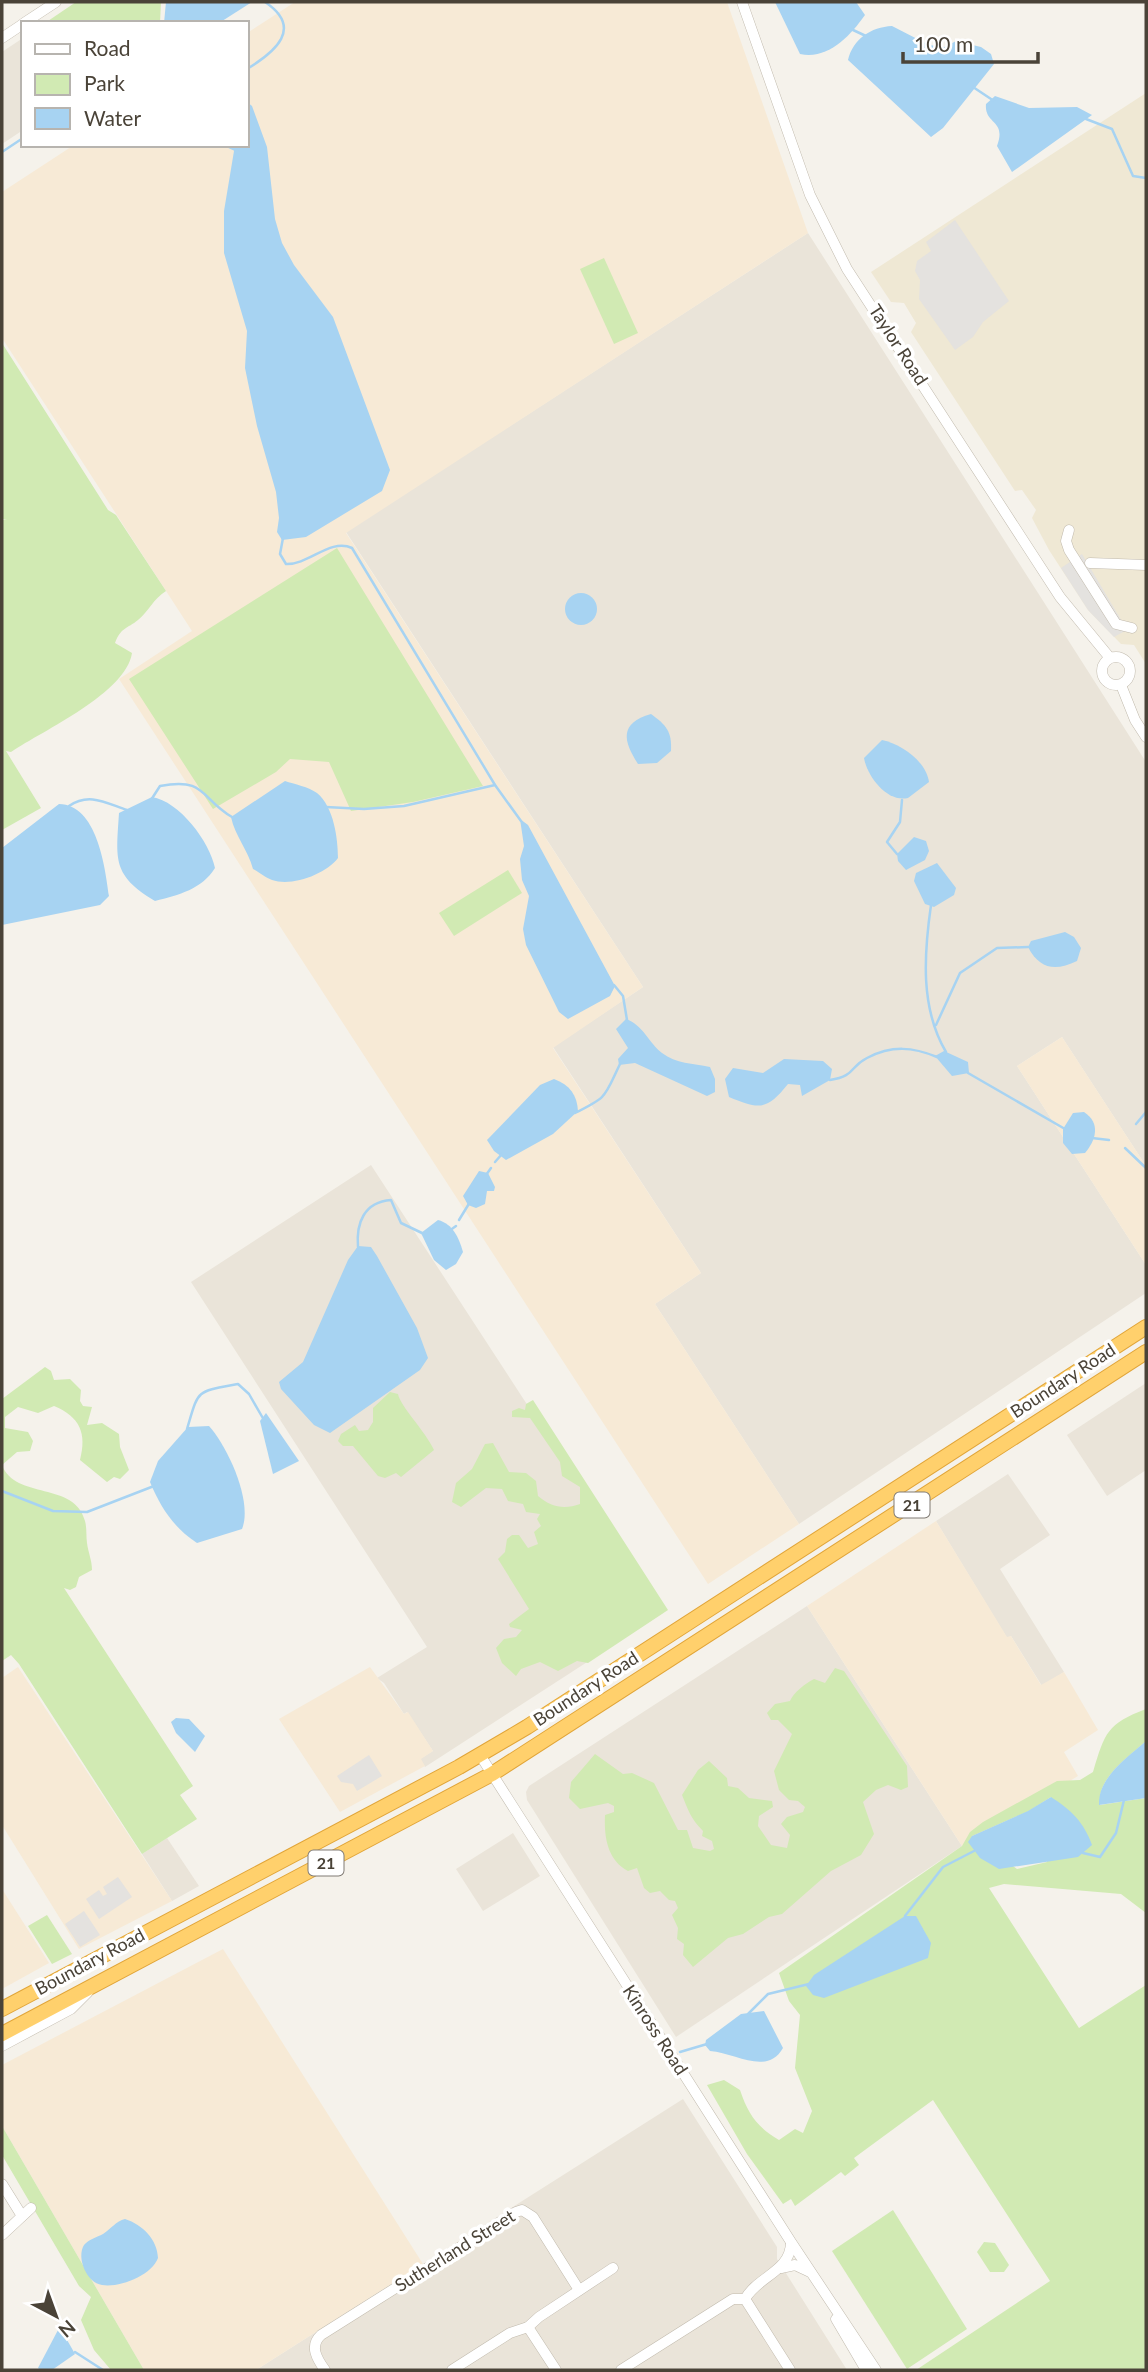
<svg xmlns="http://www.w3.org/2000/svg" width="1148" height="2372" font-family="Lato,sans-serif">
  <rect width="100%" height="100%" fill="#f5f2eb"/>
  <g fill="#eae4d9">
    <polygon points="23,38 23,130 2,144 2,52"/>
    <polygon points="808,233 1146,762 1146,1166 1062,1037 1017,1066 1146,1265 1146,1293 799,1524 655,1304 701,1273 553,1047 643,987 346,532"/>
    <polygon points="371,1165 663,1613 425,1767 420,1759 433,1751 407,1712 404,1714 384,1683 377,1678 427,1647 191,1282"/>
    <polygon points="1146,1383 1146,1470 1107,1496 1067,1435"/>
    <polygon points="1008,1474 1050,1535 1000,1569 1064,1672 1042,1686 1011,1636 1007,1638 936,1521"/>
    <polygon points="807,1606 962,1846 676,2037 527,1800 526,1792 529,1786"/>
    <polygon points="513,1833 540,1876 483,1911 456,1869"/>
    <polygon points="167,1838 199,1886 172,1901 142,1854"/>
    <polygon points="683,2099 777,2247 777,2259 847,2370 256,2370"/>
  </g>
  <g fill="#f7ead6">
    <polygon points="295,2 727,2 808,233 346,533 643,987 553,1048 701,1273 655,1304 799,1524 708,1584 119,679 192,631 2,338 2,192 74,145 247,145 247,33"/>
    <polygon points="1062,1037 1146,1166 1146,1265 1017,1066"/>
    <polygon points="936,1521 1007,1637 1011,1636 1041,1685 1064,1672 1098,1730 1064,1752 1078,1776 962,1846 807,1606"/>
    <polygon points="18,1667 172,1901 79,1949 2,1825 2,1678"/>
    <polygon points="370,1667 404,1714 408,1712 433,1751 421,1759 425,1766 340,1812 279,1719"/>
    <polygon points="2,1889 49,1963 2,1989"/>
    <polygon points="223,1949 423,2264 256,2370 144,2370 2,2126 2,2065"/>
  </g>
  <polygon fill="#efe8d4" points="1146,93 1146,664 1134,645 1121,644 1088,610 1049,550 1032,518 1036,510 1022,490 1015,491 911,332 916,323 904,303 891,302 871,272"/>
  <g fill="#d1eab3" fill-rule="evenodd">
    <polygon points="76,2 161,2 160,23 45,23"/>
    <polygon points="604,258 638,333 614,344 580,269"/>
    <path d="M2 343 108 510 116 515 166 591C153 599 149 611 138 620 127 629 121 627 115 643L132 653C126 693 44 730 11 752L6 751 41 808 2 830V520L7 519H2Z"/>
    <polygon points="337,548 483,786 413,802 351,811 329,762 290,759 276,772 213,809 129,679"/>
    <polygon points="508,870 522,893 454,936 439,913"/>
    <path d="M45 1367 51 1371 54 1380 70 1379 81 1390 80 1401 83 1406 92 1407 87 1425 102 1423 119 1434 120 1447 129 1470 120 1479 114 1477 107 1482 80 1460C87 1433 80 1417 54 1406L38 1413 18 1407 5 1417V1428L28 1432 33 1441 30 1451 17 1452 2 1465V1399Z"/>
    <path d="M390 1392 398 1394C400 1406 426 1432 434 1450L401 1477 396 1473 385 1478 378 1476 353 1446H343L338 1441 341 1434 355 1425 359 1431 368 1430 373 1422V1408Z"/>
    <path d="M533 1400 668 1610 588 1663 577 1661 558 1671 540 1662 521 1669 516 1676 502 1663 496 1648 504 1639 516 1637 522 1630 510 1627 509 1624 529 1609 498 1559 505 1552 507 1539 512 1535H519L528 1548 538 1544 534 1532 541 1526 537 1519 540 1514 526 1512 523 1504 508 1501 502 1489 486 1488 461 1507 452 1502 456 1483 472 1469 485 1444 493 1443 509 1472 526 1473 536 1481 538 1496C551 1507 564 1510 580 1504V1487L562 1476 560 1462 530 1418 512 1417V1411L519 1408 525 1410 526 1404Z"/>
    <path d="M2 1465C15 1500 75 1481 85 1521 87 1528 86 1536 87 1543 88 1552 92 1560 92 1570L79 1577 76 1587 70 1590 64 1588 193 1786 180 1795 197 1819 142 1854 19 1664 11 1655 2 1661Z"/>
    <path d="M835 1668 844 1671 907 1766 908 1787 901 1790 888 1785 876 1790 863 1802 874 1834 861 1855 831 1871 782 1914 769 1917 743 1934 728 1938 693 1967 683 1955 684 1944 677 1939 678 1928 672 1915 678 1908 675 1901 669 1900 660 1891 650 1893 644 1888 637 1868 628 1871C607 1860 604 1836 605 1815L614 1812V1806L608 1803 580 1809 569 1798 571 1782 595 1754 623 1774 632 1773 654 1783 678 1830H687L693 1848 710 1851 714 1849 712 1841 702 1836 703 1831C691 1819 688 1810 682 1795L698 1770 709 1761 727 1778 728 1786 738 1788 749 1798 772 1801 773 1807 759 1816 758 1826 771 1845 787 1848 790 1835 781 1824 787 1817 803 1812 805 1807 798 1801 789 1800 779 1790 774 1771 792 1734 778 1720H771L767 1713 775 1704 790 1701C793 1693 806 1683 814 1679L825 1683Z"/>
    <path d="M1146 1709V1741C1128 1758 1097 1777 1100 1805L1146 1798V1913L1121 1894 1004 1884 989 1888 1079 2028 1146 1985V2370H916L1050 2281 933 2100 854 2158 859 2165 845 2176 841 2172 795 2206 791 2199 783 2204 747 2154 707 2085 724 2080 740 2090C748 2114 757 2127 779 2140L795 2129 803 2133 812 2111 795 2068 800 2015 789 2001 779 1973 962 1846 970 1832 983 1822 1057 1781 1080 1780 1093 1772C1105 1732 1107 1724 1146 1709ZM1051 1797 1047 1862 1017 1869 972 1836 1029 1811Z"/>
    <polygon points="47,1915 72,1954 52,1964 28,1926"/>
    <polygon points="2,2126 144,2370 111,2370 94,2350 81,2320 91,2297 79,2286 2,2155"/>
    <polygon points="893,2210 967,2329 907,2369 832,2251"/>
    <polygon points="984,2242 995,2243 1009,2265 1004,2272 990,2272 977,2252"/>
  </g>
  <g fill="#e4e2df">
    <polygon points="955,220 1009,301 983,322 973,337 955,350 919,299 920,280 915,271 917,261 931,251 926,242"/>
    <polygon points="1082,554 1127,630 1114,637 1088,610 1061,568"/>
    <polygon points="369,1755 382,1776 357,1791 353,1784 341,1782 337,1776"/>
    <polygon points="118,1877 132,1897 99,1919 86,1899 99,1890 103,1896 107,1894 103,1887"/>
    <polygon points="84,1911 100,1935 80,1947 65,1924"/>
  </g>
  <g fill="#a7d3f2">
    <polygon points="166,2 252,2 219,23 164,23"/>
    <path d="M775 2H856L865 15C850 36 828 60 800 54Z"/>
    <path d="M892 26 929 45 945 47 956 41 981 47 991 54 994 64 943 128 931 137 848 60C853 39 871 27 892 26Z"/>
    <path d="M995 96 1029 108 1077 107 1092 115 1012 172 997 146C1007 119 984 125 986 104Z"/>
    <polygon points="247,102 252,106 267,147 275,219 282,243 294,265 333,317 390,470 382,491 306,537 282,540 277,532 279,518 276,492 257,426 245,368 247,331 224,253 224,211 235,145 247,145"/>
    <circle cx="581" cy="609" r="16"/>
    <path d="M651 714C666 725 672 731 671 751L657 763 638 764C623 741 619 723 651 714Z"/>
    <path d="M882 740C901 744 926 761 929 782L908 798C887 803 867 776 864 758Z"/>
    <path d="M285 781C294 784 309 787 317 793 334 807 338 839 338 858 326 874 292 887 272 880 266 878 259 872 253 869 248 850 235 836 231 817Z"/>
    <path d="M152 797C179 801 210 842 215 868 202 889 179 895 155 901 112 875 116 860 119 813Z"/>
    <path d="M59 804C97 805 105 866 109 896L100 905 2 925V848Z"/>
    <polygon points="520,819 528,825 615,986 610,996 568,1019 559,1012 526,945 523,929 529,896 522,880 520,859 524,846"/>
    <polygon points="914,837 926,841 929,851 925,860 906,870 898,861 897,854"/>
    <polygon points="937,863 956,888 954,895 934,907 925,904 914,881 916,873"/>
    <path d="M1065 932 1074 937 1081 948 1077 961C1056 971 1040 970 1028 947L1031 941Z"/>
    <path d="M626 1019C643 1025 649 1043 662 1053 676 1064 693 1063 710 1067L715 1079V1092L707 1096 635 1063 619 1065 618 1059 628 1048 616 1029Z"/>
    <polygon points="944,1051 968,1062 969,1073 952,1076 935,1056"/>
    <path d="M784 1059 823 1061 832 1069 830 1080 802 1096 800 1085 788 1084C767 1110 760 1110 729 1097L725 1079 733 1068 763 1073Z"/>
    <path d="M554 1079C570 1085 577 1095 578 1111L553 1134 506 1160 494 1151 487 1140 540 1085Z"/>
    <path d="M1084 1112C1101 1123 1096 1140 1085 1153L1072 1154 1063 1143V1129L1073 1113Z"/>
    <polygon points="479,1171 488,1173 495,1187 494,1191 487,1191 485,1204 476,1208 468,1205 463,1196"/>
    <path d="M438 1220C453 1224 459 1238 463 1252L456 1264 446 1270 434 1260 421 1233Z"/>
    <polygon points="358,1246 371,1247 377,1256 417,1328 428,1358 420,1370 330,1433 314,1425 281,1389 279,1382 303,1362 348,1260"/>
    <polygon points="266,1413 299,1461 273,1474 260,1421"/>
    <path d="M209 1426C228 1447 253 1502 242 1529L197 1543C173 1527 161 1508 150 1482L158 1461 188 1427Z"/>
    <polygon points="176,1718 189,1719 205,1736 195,1752 176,1733 171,1722"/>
    <path d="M1146 1741V1798L1099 1805C1098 1777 1127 1758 1146 1741Z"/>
    <path d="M1051 1797C1071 1810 1084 1822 1092 1845L1078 1857 999 1869 980 1858 968 1842 972 1836 1028 1811Z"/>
    <polygon points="905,1916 916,1916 931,1943 928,1958 824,1998 813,1995 806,1986 814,1975"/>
    <path d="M764 2011 783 2048C767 2076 736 2053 710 2051L705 2045 706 2040 741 2014Z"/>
    <path d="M125 2219C143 2225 157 2239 158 2258 152 2275 120 2288 102 2285 87 2283 76 2258 84 2245 88 2240 97 2237 103 2234 111 2229 116 2221 125 2219Z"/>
    <polygon points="58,2330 62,2331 75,2354 52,2370 40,2370 38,2368"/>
  </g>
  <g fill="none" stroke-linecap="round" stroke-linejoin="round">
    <g stroke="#a7d3f2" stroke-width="2.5">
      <polyline points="853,30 866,36"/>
      <path d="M247 69C275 52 304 28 265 2"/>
      <polyline points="973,87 994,101"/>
      <polyline points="1086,119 1112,129 1133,176 1146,178"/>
      <polyline points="225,145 238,151"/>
      <polyline points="2,152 23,138"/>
      <path d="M283 538 280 554 286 564C309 565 330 538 352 548L495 785 521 821"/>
      <path d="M151 800 160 786C206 777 200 798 232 817"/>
      <path d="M69 806C89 792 106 803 127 810"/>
      <polyline points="326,807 364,809 404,806 495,785"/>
      <polyline points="897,854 887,842 900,822 902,800"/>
      <path d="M931 905C924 954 920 1008 946 1052"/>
      <polyline points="614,985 623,996 627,1020"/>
      <polyline points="936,1025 960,973 997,948 1028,947"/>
      <polyline points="968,1073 1065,1129"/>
      <path d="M830 1080C856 1076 849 1067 867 1058 892 1045 913 1047 937 1057"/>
      <path d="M575 1113C609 1096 604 1097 620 1064"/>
      <polyline points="1136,1124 1146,1112"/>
      <polyline points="1092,1138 1109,1140"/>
      <polyline points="1125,1148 1146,1168"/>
      <polyline points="495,1162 502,1154"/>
      <polyline points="486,1175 491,1168"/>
      <polyline points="459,1220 470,1202"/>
      <polyline points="449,1231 456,1226"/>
      <path d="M358 1247C356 1223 364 1202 391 1200L401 1223 422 1233"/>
      <path d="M187 1429C199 1389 195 1392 238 1384L249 1394 264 1420"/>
      <polyline points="2,1491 53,1511 87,1512 154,1486"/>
      <polyline points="1083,1853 1100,1857 1116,1833 1124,1800"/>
      <polyline points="905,1916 943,1867 974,1851"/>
      <polyline points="748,2014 768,1994 809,1984"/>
      <polyline points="680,2052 707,2044"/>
      <polyline points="75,2352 103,2370"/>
    </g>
    <defs>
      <g id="minor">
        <polyline points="742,2 810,195 847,269 1060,597 1110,658"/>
        <polyline points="24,23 56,2"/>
        <polyline points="2,38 23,24"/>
        <polyline points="1069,530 1066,541 1069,550 1116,624 1132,628"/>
        <polyline points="1090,563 1146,565"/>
        <circle cx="1116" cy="671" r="14"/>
        <polyline points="1121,685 1135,720 1146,737"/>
        <polyline points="480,1755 791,2242 876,2370"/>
        <polyline points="2,2046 71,2009 88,1992"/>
        <polyline points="2,2184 22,2216"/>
        <polyline points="2,2235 31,2208"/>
        <polyline points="781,2268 795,2265 810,2272"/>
        <polyline points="745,2299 790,2370"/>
        <polyline points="836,2319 866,2370"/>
        <polyline points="528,2327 556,2370"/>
        <path d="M325 2370C317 2359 309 2346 321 2335L516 2212 522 2210 533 2217 579 2290"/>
        <polyline points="452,2370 510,2333 528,2327 539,2317 613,2268"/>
        <path d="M621 2370 733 2299H745C758 2276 790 2272 791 2243"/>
      </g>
      <g id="highway">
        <polyline points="2,2009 459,1767 527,1727 1146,1327"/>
        <polyline points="2,2034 492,1774 1146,1352"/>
      </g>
    </defs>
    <use href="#minor" stroke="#c1baad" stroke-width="11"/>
    <use href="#highway" stroke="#e1a539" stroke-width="16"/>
    <use href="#minor" stroke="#fff" stroke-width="10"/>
    <use href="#highway" stroke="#ffd06c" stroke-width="14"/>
  </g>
  <g text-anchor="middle" stroke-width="7" stroke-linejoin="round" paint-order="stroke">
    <g fill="#fff" stroke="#807b74" stroke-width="2">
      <rect x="894.5" y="1492.5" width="35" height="25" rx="5"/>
      <rect x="308.5" y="1850.5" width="35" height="25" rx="5"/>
    </g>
    <g font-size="16" font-weight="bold" fill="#4a4338">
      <text x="912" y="1511">21</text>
      <text x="326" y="1869">21</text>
    </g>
    <g font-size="18" fill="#4a4338" stroke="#fff">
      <text transform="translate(898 345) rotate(57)" y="6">Taylor Road</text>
      <text transform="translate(1063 1381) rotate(-33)" y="6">Boundary Road</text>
      <text transform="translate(586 1689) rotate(-33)" y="6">Boundary Road</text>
      <text transform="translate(90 1962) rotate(-28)" y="6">Boundary Road</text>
      <text transform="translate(655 2030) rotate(57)" y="6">Kinross Road</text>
      <text transform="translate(455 2251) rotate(-32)" y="6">Sutherland Street</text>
    </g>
  </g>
  <rect width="1148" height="2372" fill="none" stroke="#4a4338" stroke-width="7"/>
  <rect x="21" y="21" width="228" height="126" fill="#ffffff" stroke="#b7b4af" stroke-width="2"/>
  <rect x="35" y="44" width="35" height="10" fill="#ffffff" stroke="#b7b4af" stroke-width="2"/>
  <text x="84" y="56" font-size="21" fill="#4a4338">Road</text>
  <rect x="35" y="74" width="35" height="21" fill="#d1eab3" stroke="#b7b4af" stroke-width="2"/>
  <text x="84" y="91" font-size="21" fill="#4a4338">Park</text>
  <rect x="35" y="108" width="35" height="21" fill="#a7d3f2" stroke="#b7b4af" stroke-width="2"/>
  <text x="84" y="126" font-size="21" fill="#4a4338">Water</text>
  <g transform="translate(56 2316) rotate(139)" stroke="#ffffff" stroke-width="5" paint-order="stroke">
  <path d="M0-5L12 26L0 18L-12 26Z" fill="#4a4338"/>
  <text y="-10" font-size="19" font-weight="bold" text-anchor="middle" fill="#4a4338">N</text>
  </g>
  <path d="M903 52v10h135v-10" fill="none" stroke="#4a4338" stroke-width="3.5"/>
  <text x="914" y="52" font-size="21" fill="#4a4338" stroke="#ffffff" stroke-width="5" paint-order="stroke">100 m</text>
</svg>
